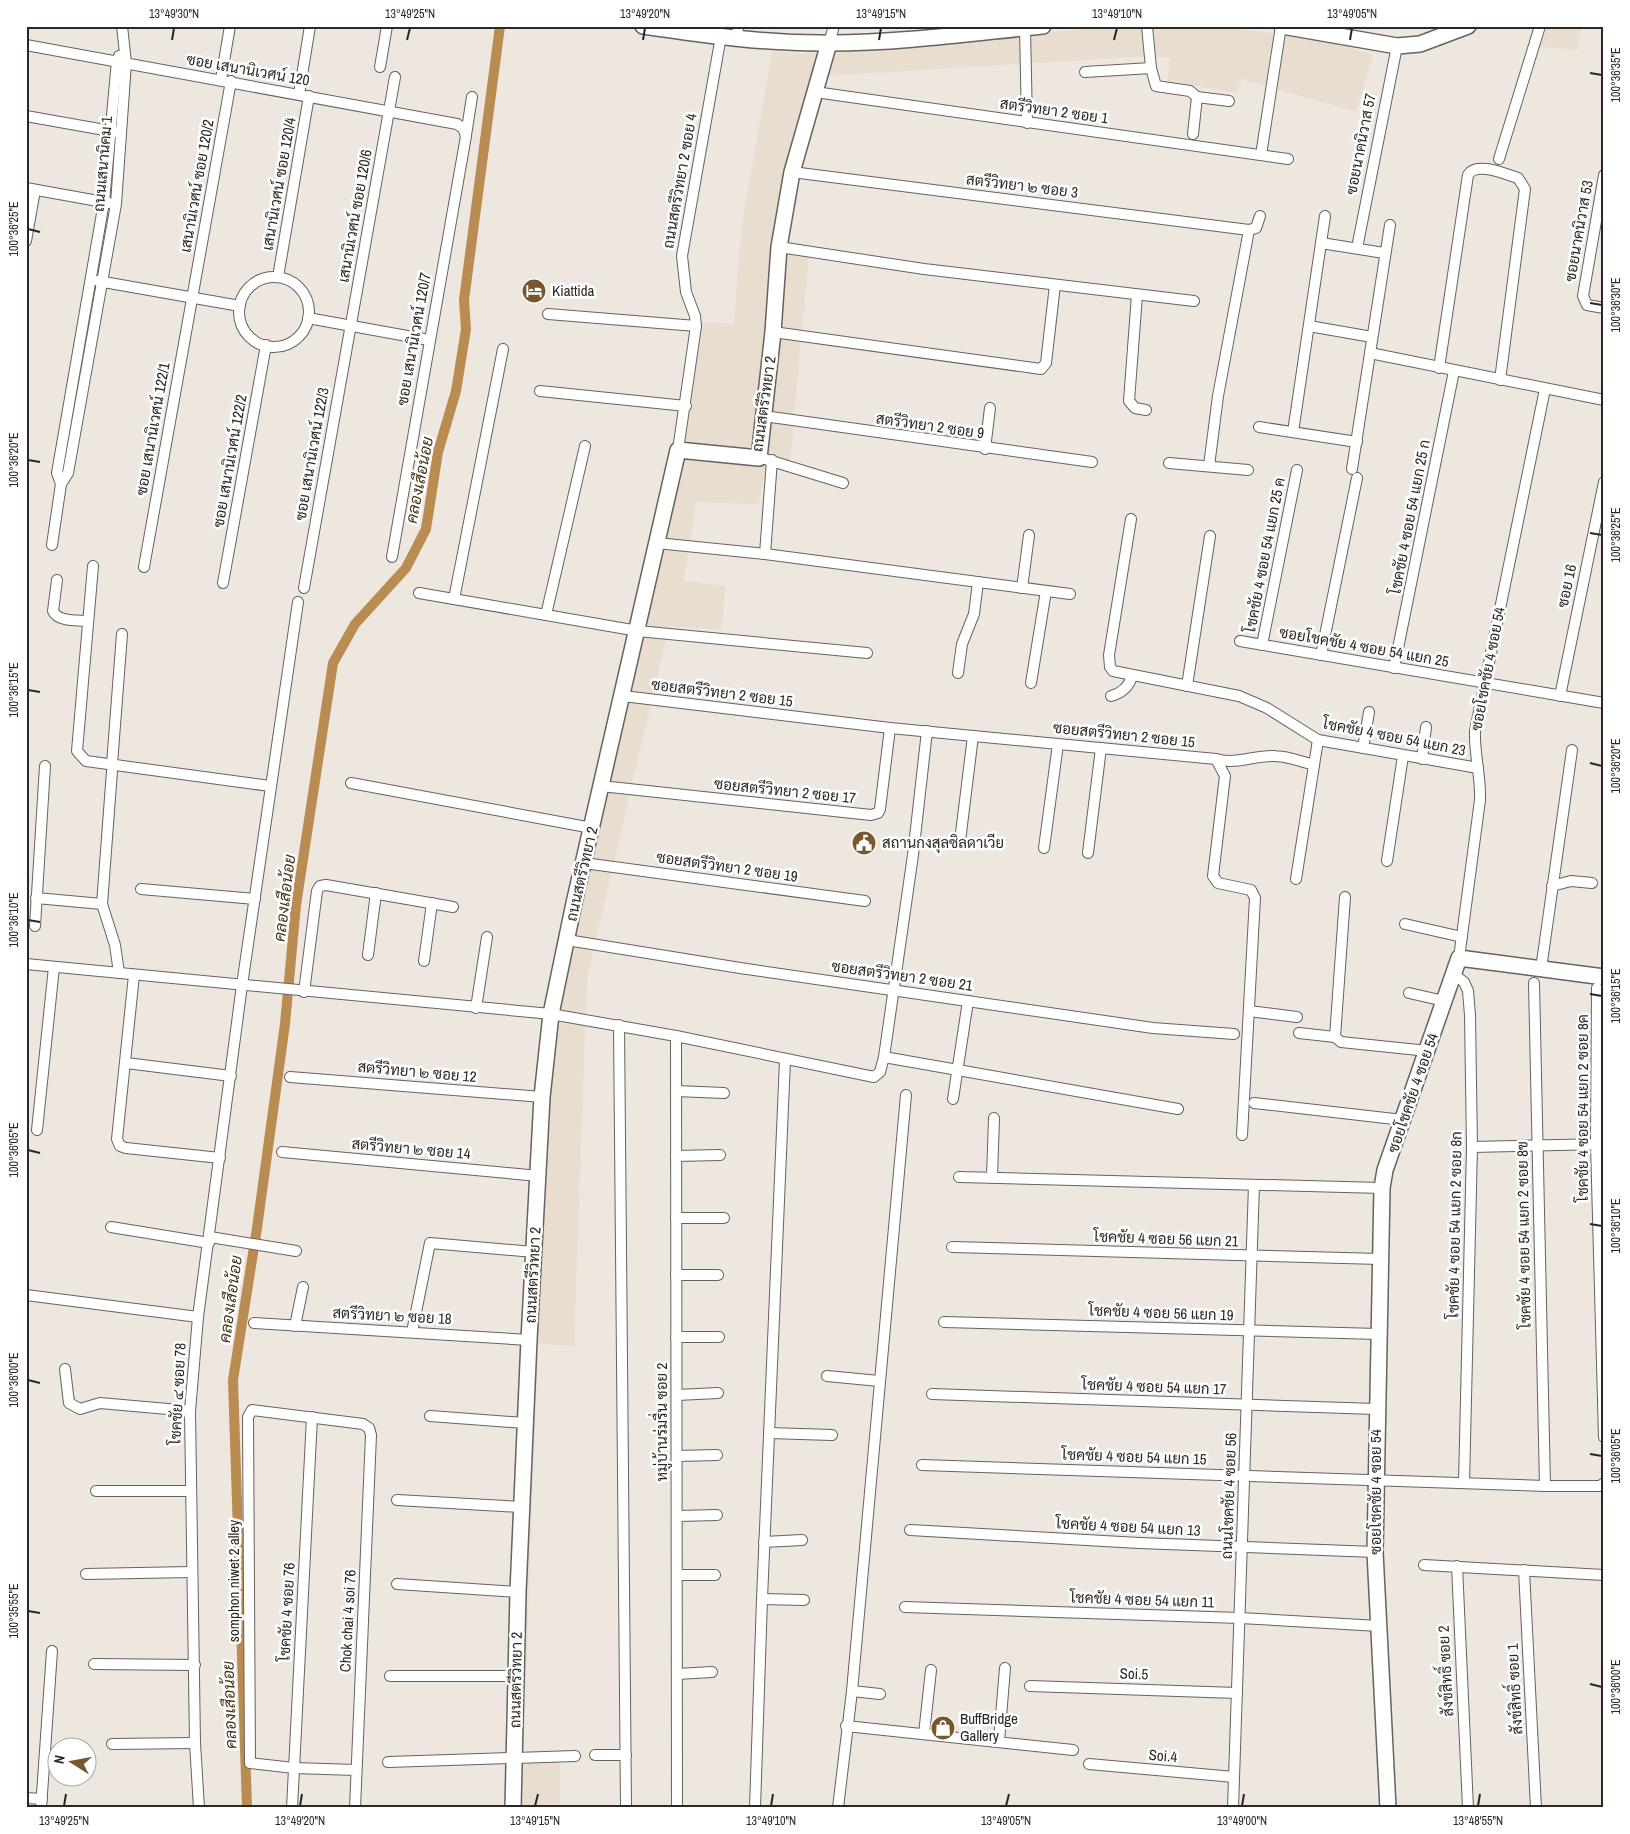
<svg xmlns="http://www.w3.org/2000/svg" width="1630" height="1834" font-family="'Archivo Narrow',Sarabun,sans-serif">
  <rect width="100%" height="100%" fill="#ede7e0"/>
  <g fill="#e9ddd0">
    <polygon points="1118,26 1215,26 1323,39 1373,55 1356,112 1241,79 1237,93 1168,81 1170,57 1133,57 824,76 806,139 786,242 810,246 789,472 765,469 759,504 696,502 684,581 726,586 721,630 669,626 587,978 574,1346 538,1344 523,1762 560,1761 560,1808 519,1808 532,1358 555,1030 571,948 670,521 703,322 734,324 741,231 772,51 802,54"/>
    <polygon points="1534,26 1582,26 1577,50 1530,46"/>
  </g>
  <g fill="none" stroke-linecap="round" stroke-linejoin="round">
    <polyline stroke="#ba8c51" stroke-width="10" points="247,1808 233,1380 257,1228 285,1024 296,905 333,663 355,624 406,568 426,529 438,452 456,391 466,329 464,300 500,26"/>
    <defs>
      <g id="street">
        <polyline points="1147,26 1151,68"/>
        <polyline points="1025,28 1027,123"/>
        <polyline points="737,38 738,26"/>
        <polyline points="829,43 834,26"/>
        <polyline points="26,45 457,124 463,128 466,136 392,557"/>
        <polyline points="380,67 387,26"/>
        <polyline points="1085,72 1151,68 1156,86 1190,91 1197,97 1229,101"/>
        <polyline points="221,79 230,26"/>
        <polyline points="815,92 1288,159"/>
        <polyline points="299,94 310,26"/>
        <polyline points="26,116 116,132"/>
        <polyline points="1193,134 1197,97"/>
        <polyline points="466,135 472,97"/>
        <polyline points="1261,155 1281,26"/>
        <polyline points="1499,159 1540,26"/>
        <polyline points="792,172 1249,230 1256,228 1260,216"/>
        <polyline points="1604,175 1583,296 1587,305 1604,308"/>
        <polyline points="26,188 109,203"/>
        <polyline points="26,241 35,190"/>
        <polyline points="1321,243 1384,253"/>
        <polyline points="779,247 924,269 1194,301"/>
        <polyline points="1357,248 1397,46"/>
        <polyline points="278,277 309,96"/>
        <circle cx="274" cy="312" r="35"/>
        <polyline points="98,281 240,306"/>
        <polyline points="1137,295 1129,401 1135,408 1146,410"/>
        <polyline points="548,314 696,326"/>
        <polyline points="308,318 429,340"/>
        <polyline points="1309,326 1372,337"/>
        <polyline points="773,332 1041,369 1046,363 1055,285"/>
        <polyline points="1370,353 1604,400"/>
        <path d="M1439 368 1468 175C1476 161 1505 174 1518 178L1525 189 1500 380"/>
        <polyline points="540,391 686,406"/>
        <polyline points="764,416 1092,462"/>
        <polyline points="1259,427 1357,442"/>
        <polyline points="1293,432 1325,216"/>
        <polyline points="985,449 990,408"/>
        <polyline points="678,450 696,326 695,316 686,292 682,256 721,36"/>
        <polyline points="765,459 843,483"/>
        <polyline points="1169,463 1248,470"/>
        <polyline points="1209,466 1218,396 1249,230"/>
        <polyline points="1352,469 1390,225"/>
        <polyline points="61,484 57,473 104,202 117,61 119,56"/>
        <polyline points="1131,519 1109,655 1110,667 1113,671 1239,696 1267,708 1318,740 1478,768"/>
        <polyline points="657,543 765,554 1070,594"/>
        <polyline points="52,545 61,484 68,473 116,204 126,63 122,26"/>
        <polyline points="765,554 772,460"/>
        <polyline points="93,566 77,751 86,761 270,786"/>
        <polyline points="144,567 231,81"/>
        <path d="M57 580 53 611C58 622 77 620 88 621"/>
        <polyline points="223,583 266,345"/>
        <polyline points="304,588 395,77"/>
        <polyline points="1022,588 1029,535"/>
        <polyline points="419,593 638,631 867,653"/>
        <polyline points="454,599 503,349"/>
        <polyline points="546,615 585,446"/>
        <polyline points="1240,641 1604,703"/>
        <polyline points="1262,645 1297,470"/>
        <polyline points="1321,655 1357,478"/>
        <polyline points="1394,668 1454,371"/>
        <polyline points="958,673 962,644 974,614 978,582"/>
        <polyline points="1031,683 1046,591"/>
        <polyline points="1187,686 1210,536"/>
        <polyline points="623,696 890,728 1216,759 1225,776 1213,876 1218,883 1251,890 1255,898 1242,1135"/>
        <path d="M1111 696C1122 693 1129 687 1132 676"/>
        <polyline points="1560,696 1604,482"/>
        <polyline points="1363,748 1369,712"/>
        <path d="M1216 759C1236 765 1254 755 1275 756 1288 756 1302 762 1314 765"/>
        <polyline points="1422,759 1426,727"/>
        <polyline points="112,764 122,634"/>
        <polyline points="112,771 102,904 115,945 119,973"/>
        <polyline points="351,783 592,828"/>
        <polyline points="601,786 871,815 878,813 880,809 890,728"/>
        <polyline points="960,841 973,736"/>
        <polyline points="1044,848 1058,744"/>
        <polyline points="1088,853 1101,748"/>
        <polyline points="1387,861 1403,756"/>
        <polyline points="584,863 865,901"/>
        <polyline points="1296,879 1318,740"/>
        <polyline points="1552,886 1571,881 1592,883"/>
        <polyline points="141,889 255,899"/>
        <polyline points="1345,897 1335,1037 1341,1042 1428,1051"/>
        <polyline points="36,898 102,904"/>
        <polyline points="1405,924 1462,937"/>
        <polyline points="35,926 45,766"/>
        <polyline points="567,940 740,968 1153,1028 1234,1034"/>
        <polyline points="368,955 376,893"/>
        <path d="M1459 958 1480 800C1481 776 1474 754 1475 731L1545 389"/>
        <polyline points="424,961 432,903"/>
        <polyline points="26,964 551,1014 676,1036 874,1077 880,1072 884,1057 913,855 927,731"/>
        <polyline points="1541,969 1572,750"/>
        <polyline points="1453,974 1464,982 1468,991 1470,1015 1472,1147 1464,1483"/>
        <polyline points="134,975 117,1139 120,1146 126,1148 220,1158"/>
        <polyline points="1534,983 1545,1486"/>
        <polyline points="1597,988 1596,1144 1604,1437"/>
        <polyline points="304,992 317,891 320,886 326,885 453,907"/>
        <polyline points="1409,993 1444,1001"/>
        <polyline points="476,1008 487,937"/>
        <polyline points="1249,1011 1297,1017"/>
        <polyline points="619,1025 626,1808"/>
        <polyline points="1299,1033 1335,1037"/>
        <polyline points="676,1036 677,1808"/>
        <polyline points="884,1057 1178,1109"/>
        <polyline points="126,1063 231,1076"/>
        <polyline points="290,1077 542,1097"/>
        <polyline points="676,1091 724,1093"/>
        <polyline points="953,1099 968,1001"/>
        <polyline points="1254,1103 1403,1120"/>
        <polyline points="37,1130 54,967"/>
        <polyline points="1472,1147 1604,1144"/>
        <polyline points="282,1152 539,1176"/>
        <polyline points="676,1156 720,1155"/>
        <polyline points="959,1177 1382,1188"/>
        <polyline points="992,1177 994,1118"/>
        <polyline points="676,1218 724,1218"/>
        <polyline points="111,1227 209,1243"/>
        <polyline points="210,1237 296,1251"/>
        <polyline points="952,1247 1380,1259"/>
        <polyline points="676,1275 718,1275"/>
        <polyline points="26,1295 198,1317"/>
        <polyline points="944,1322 1378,1334"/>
        <polyline points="254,1323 529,1340"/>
        <polyline points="295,1326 303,1287"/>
        <polyline points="412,1332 430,1243 534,1252"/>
        <polyline points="676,1337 719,1337"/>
        <polyline points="65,1369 69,1403 80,1409 100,1403 190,1411"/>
        <polyline points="827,1376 879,1381"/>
        <polyline points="932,1394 1376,1409"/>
        <polyline points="677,1395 718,1393"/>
        <polyline points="430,1416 525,1423"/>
        <polyline points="769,1433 832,1435"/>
        <polyline points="677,1456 717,1455"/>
        <polyline points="922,1465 1545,1486 1600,1486 1604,1483"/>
        <polyline points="96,1491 189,1491"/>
        <polyline points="397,1500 521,1507"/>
        <polyline points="677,1516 717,1515"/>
        <polyline points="910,1530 1139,1543 1375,1552"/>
        <polyline points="764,1542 802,1540"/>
        <polyline points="1424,1565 1604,1575"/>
        <polyline points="1457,1566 1468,1808"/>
        <polyline points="1524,1570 1536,1808"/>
        <polyline points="86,1574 191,1572"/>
        <polyline points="677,1575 715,1575"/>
        <polyline points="397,1584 518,1592"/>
        <polyline points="762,1599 804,1600"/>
        <polyline points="905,1607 1240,1618 1379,1626"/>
        <polyline points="94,1664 195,1665"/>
        <polyline points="677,1674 712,1672"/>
        <polyline points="390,1676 516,1676"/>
        <polyline points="1030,1686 1237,1693"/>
        <polyline points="852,1691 880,1694"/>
        <polyline points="846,1726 1073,1750"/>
        <polyline points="924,1734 931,1670"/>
        <polyline points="999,1741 1005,1668"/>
        <polyline points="112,1744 195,1743"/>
        <polyline points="595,1755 626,1755"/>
        <polyline points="388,1762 575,1756"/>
        <polyline points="1089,1764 1234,1777"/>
        <polyline points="26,1798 42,1799"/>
        <polyline points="41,1808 52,1651"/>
        <polyline points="199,1808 195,1743 190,1411 198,1317 242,985 298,602"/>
        <polyline points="292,1808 312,1417"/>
        <polyline points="355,1808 371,1435 369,1428 363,1424 252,1410 248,1417 250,1763 294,1768 356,1770"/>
        <polyline points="755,1808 762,1599 785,1060"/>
        <polyline points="838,1808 852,1691 906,1095"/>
        <polyline points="1233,1808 1254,1185"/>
      </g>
      <g id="secondary">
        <path d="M643 26C705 35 768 44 830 43 901 43 972 33 1043 26"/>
        <polyline points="1282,26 1397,46 1420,44 1468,26"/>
        <polyline points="513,1808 518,1592 529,1340 542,1097 551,1014 574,903 678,450 759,458 773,332 779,247 792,172 829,43"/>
        <polyline points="1388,1808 1375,1552 1382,1188 1385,1170 1459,958 1604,977"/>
      </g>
    </defs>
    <use href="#street" stroke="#67625c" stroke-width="12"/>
    <use href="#secondary" stroke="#67625c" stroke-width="18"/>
    <use href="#street" stroke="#fff" stroke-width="10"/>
    <use href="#secondary" stroke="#fff" stroke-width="15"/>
  </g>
  <path fill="none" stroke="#2a2825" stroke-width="2" d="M172 40 174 28M407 40 410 28M643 40 645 28M879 40 881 28M1114 40 1117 28M1350 40 1352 28M1590 73 1602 75M28 229 40 232M1590 303 1602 305M28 460 40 462M1590 533 1602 535M28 690 40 692M1590 763 1602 766M28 920 40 922M1590 994 1602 996M28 1150 40 1153M1590 1224 1602 1226M28 1380 40 1383M1590 1454 1602 1456M28 1611 40 1613M1590 1684 1602 1687M64 1806 66 1794M300 1806 302 1794M535 1806 538 1794M771 1806 773 1794M1006 1806 1009 1794M1242 1806 1244 1794M1478 1806 1480 1794"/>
  <defs>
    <symbol id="hotel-disc" viewBox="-11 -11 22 22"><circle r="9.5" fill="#78572e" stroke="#fff"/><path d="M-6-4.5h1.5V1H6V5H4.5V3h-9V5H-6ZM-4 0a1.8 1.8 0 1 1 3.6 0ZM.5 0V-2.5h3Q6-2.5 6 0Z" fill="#fff"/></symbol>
    <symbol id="civic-disc" viewBox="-11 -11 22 22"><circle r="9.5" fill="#78572e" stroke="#fff"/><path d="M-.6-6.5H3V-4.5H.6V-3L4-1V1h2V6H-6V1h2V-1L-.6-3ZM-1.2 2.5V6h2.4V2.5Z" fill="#fff"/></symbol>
    <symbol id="shop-disc" viewBox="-11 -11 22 22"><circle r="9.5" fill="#78572e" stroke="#fff"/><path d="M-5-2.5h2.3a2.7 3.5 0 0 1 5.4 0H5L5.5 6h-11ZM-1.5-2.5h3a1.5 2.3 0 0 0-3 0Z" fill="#fff"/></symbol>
  </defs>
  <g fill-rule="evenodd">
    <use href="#hotel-disc" x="520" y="277" width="28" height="28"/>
    <use href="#civic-disc" x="850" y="829" width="28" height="28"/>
    <use href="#shop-disc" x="929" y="1714" width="28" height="28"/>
  </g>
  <g text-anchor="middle" stroke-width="5" stroke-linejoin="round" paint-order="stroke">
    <g font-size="15" fill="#2a2825" stroke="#fff">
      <text transform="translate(248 70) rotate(10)" y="5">ซอย เสนานิเวศน์ 120</text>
      <text transform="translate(1054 111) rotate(8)" y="5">สตรีวิทยา 2 ซอย 1</text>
      <text transform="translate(1361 144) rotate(-79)" y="5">ซอยนาคนิวาส 57</text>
      <text transform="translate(103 164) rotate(-85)" y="5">ถนนเสนานิคม 1</text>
      <text transform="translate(680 181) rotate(-80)" y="5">ถนนสตรีวิทยา 2 ซอย 4</text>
      <text transform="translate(279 184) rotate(-80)" y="5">เสนานิเวศน์ ซอย 120/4</text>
      <text transform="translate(197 186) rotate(-80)" y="5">เสนานิเวศน์ ซอย 120/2</text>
      <text transform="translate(1022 186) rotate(7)" y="5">สตรีวิทยา ๒ ซอย 3</text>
      <text transform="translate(355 216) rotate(-80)" y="5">เสนานิเวศน์ ซอย 120/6</text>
      <text transform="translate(1579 231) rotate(-80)" y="5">ซอยนาคนิวาส 53</text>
      <text transform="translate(414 339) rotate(-80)" y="5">ซอย เสนานิเวศน์ 120/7</text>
      <text transform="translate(764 404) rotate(-82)" y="5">ถนนสตรีวิทยา 2</text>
      <text transform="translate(930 426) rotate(8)" y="5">สตรีวิทยา 2 ซอย 9</text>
      <text transform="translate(153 429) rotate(-80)" y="5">ซอย เสนานิเวศน์ 122/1</text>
      <text transform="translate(312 454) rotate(-80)" y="5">ซอย เสนานิเวศน์ 122/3</text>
      <text transform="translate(230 461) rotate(-80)" y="5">ซอย เสนานิเวศน์ 122/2</text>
      <text transform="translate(1410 517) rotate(-79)" y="5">โชคชัย 4 ซอย 54 แยก 25 ก</text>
      <text transform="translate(1265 555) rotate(-79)" y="5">โชคชัย 4 ซอย 54 แยก 25 ค</text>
      <text transform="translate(1567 586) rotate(-78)" y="5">ซอย 16</text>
      <text transform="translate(1364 647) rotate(10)" y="5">ซอยโชคชัย 4 ซอย 54 แยก 25</text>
      <text transform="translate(1488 669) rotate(-79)" y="5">ซอยโชคชัย 4 ซอย 54</text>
      <text transform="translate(722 693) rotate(7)" y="5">ซอยสตรีวิทยา 2 ซอย 15</text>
      <text transform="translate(1124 735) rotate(6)" y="5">ซอยสตรีวิทยา 2 ซอย 15</text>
      <text transform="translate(1394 737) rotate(11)" y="5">โชคชัย 4 ซอย 54 แยก 23</text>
      <text transform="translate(785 791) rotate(6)" y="5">ซอยสตรีวิทยา 2 ซอย 17</text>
      <text transform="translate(727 867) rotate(8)" y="5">ซอยสตรีวิทยา 2 ซอย 19</text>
      <text transform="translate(582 874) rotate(-77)" y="5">ถนนสตรีวิทยา 2</text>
      <text transform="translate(902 976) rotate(8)" y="5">ซอยสตรีวิทยา 2 ซอย 21</text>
      <text transform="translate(417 1072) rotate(5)" y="5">สตรีวิทยา ๒ ซอย 12</text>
      <text transform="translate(1413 1093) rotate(-71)" y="5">ซอยโชคชัย 4 ซอย 54</text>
      <text transform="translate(1583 1108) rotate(-90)" y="5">โชคชัย 4 ซอย 54 แยก 2 ซอย 8ค</text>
      <text transform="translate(411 1149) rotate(5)" y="5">สตรีวิทยา ๒ ซอย 14</text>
      <text transform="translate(1455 1225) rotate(-89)" y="5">โชคชัย 4 ซอย 54 แยก 2 ซอย 8ก</text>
      <text transform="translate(1524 1235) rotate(-91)" y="5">โชคชัย 4 ซอย 54 แยก 2 ซอย 8ข</text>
      <text transform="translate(1166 1239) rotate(2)" y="5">โชคชัย 4 ซอย 56 แยก 21</text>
      <text transform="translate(533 1275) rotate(-87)" y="5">ถนนสตรีวิทยา 2</text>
      <text transform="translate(1161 1313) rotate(2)" y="5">โชคชัย 4 ซอย 56 แยก 19</text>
      <text transform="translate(392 1316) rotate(3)" y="5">สตรีวิทยา ๒ ซอย 18</text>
      <text transform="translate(1154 1387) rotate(2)" y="5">โชคชัย 4 ซอย 54 แยก 17</text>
      <text transform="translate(178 1394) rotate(-87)" y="5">โชคชัย ๔ ซอย 78</text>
      <text transform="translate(662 1422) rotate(-90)" y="5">หมู่บ้านร่มรื่น ซอย 2</text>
      <text transform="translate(1134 1457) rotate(2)" y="5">โชคชัย 4 ซอย 54 แยก 15</text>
      <text transform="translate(1376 1492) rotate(-90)" y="5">ซอยโชคชัย 4 ซอย 54</text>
      <text transform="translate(1229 1496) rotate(-88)" y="5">ถนนโชคชัย 4 ซอย 56</text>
      <text transform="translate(1128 1527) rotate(3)" y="5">โชคชัย 4 ซอย 54 แยก 13</text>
      <text transform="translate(234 1581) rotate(-90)" y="5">somphon niwet 2 alley</text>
      <text transform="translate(1142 1600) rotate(2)" y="5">โชคชัย 4 ซอย 54 แยก 11</text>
      <text transform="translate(287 1612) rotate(-87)" y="5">โชคชัย 4 ซอย 76</text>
      <text transform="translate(348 1621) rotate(-87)" y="5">Chok chai 4 soi 76</text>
      <text transform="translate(1446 1671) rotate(-93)" y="5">สังข์สิทธิ์ ซอย 2</text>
      <text transform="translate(1134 1674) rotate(2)" y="5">Soi.5</text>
      <text transform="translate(516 1680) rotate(-89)" y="5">ถนนสตรีวิทยา 2</text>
      <text transform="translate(1515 1689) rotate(-93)" y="5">สังข์สิทธิ์ ซอย 1</text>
      <text transform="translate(1163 1756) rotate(5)" y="5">Soi.4</text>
    </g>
    <g font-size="15" fill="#2a2825" stroke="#fff" text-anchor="start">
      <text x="552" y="296">Kiattida</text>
      <text x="882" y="848">สถานกงสุลซิลดาเวีย</text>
      <text x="960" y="1724">BuffBridge<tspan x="960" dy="17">Gallery</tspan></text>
    </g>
    <g font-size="16" font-style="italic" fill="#463116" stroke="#fff">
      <text transform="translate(419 480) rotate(-79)" y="6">คลองเสือน้อย</text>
      <text transform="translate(284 898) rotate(-83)" y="6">คลองเสือน้อย</text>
      <text transform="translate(230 1299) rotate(-82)" y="6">คลองเสือน้อย</text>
      <text transform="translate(229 1705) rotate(-92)" y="6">คลองเสือน้อย</text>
    </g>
  </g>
  <rect width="1630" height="1834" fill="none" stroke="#ffffff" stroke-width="55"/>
  <g transform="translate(72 1762) rotate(281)"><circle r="24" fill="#ffffff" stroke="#aaa9a8"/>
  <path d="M0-4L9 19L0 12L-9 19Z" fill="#78572e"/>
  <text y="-8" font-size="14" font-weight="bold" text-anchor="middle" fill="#2a2825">N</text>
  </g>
  <rect x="28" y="28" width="1574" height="1778" fill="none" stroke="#2a2825" stroke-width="2"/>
  <g font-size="12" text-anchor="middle" fill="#2a2825">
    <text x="174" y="18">13°49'30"N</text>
    <text x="410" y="18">13°49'25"N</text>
    <text x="645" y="18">13°49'20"N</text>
    <text x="881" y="18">13°49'15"N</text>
    <text x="1117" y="18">13°49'10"N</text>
    <text x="1352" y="18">13°49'05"N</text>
    <text transform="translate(1616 75) rotate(-90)" y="4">100°36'35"E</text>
    <text transform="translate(14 229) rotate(-90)" y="4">100°36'25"E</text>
    <text transform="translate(1616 305) rotate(-90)" y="4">100°36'30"E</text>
    <text transform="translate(14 460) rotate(-90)" y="4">100°36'20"E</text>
    <text transform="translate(1616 535) rotate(-90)" y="4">100°36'25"E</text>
    <text transform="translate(14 690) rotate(-90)" y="4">100°36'15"E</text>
    <text transform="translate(1616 766) rotate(-90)" y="4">100°36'20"E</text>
    <text transform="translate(14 920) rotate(-90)" y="4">100°36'10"E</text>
    <text transform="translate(1616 996) rotate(-90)" y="4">100°36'15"E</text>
    <text transform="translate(14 1150) rotate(-90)" y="4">100°36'05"E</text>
    <text transform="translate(1616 1226) rotate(-90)" y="4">100°36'10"E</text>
    <text transform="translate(14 1380) rotate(-90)" y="4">100°36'00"E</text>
    <text transform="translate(1616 1456) rotate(-90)" y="4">100°36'05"E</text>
    <text transform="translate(14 1611) rotate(-90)" y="4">100°35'55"E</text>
    <text transform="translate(1616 1687) rotate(-90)" y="4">100°36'00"E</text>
    <text x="64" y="1825">13°49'25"N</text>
    <text x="300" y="1825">13°49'20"N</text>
    <text x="535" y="1825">13°49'15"N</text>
    <text x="771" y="1825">13°49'10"N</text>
    <text x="1006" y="1825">13°49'05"N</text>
    <text x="1242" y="1825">13°49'00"N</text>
    <text x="1478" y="1825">13°48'55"N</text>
  </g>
</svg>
